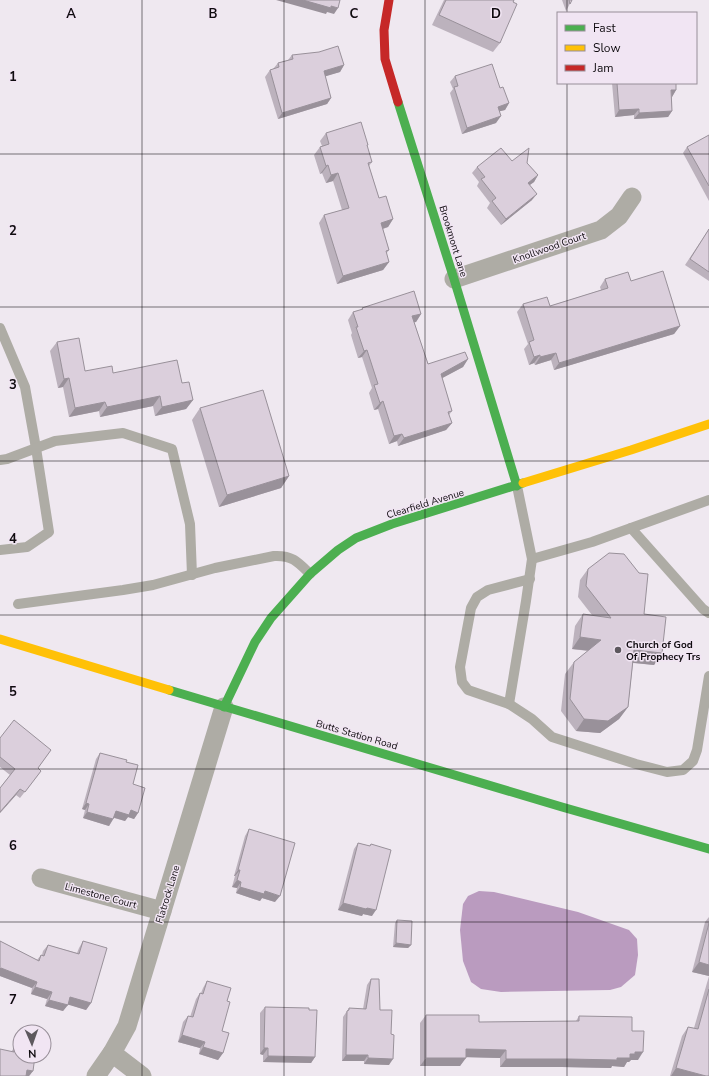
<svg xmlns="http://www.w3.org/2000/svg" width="709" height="1076" font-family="'Nunito Sans',sans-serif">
  <rect width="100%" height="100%" fill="#efe8f0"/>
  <polygon fill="#ba9bbf" points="479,891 494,892 578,912 629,930 637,939 638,955 635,975 621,987 610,990 501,992 481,989 471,982 463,961 460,930 463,904 468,896"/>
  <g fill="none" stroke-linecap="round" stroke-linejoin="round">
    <g stroke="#aeaca5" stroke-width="10">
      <polyline points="0,328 25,387 36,448 49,532 27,547 0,550"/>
      <polyline points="0,460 7,459 55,441 123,433 172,449 190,524 192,575"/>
      <polyline points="631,528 703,609 709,613"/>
      <polyline points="532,559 592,542 709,500"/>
      <polyline points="530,579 488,590 477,597 471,608 460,667 462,682 468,690 509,704 532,719 552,737 636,764 667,772 683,770 693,761 697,750 709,676"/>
      <path d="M18 604 123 590 153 585 215 568 274 556C292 555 298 562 310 574"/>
      <polyline points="509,704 526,601 532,559 517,486"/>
    </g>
    <g stroke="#aeaca5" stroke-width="19">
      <polyline points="454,279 601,230 619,216 632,197"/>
      <polyline points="41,878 162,911"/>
      <polyline points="112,1053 142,1076"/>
      <polyline points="96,1076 112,1053 127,1026 224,707"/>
    </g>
    <g stroke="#4caf50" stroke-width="9">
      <polyline points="398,102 454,279 517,486"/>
      <polyline points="169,690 562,807 709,849"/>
      <polyline points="224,707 255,642 271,618 310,574 338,550 356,538 392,524 523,483"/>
    </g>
    <g stroke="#ffc107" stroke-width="9">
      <polyline points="523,483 631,450 709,424"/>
      <polyline points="0,639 169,690"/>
    </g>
    <polyline stroke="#c62828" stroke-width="9" points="389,0 384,30 385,59 398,102"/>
  </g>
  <g fill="#bcb2bd">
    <polygon points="444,0 514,0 500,43 493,52 432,25"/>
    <polygon points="562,0 572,0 566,11"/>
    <polygon points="292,55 344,65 340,72 325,76 331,98 327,104 278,119 265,77 270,70 273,69 278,63 288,60"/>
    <polygon points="455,76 500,88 509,103 505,110 499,111 496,123 462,134 450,93 453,89 450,82"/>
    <polygon points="612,83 676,83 676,90 672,97 672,111 668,117 634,119 634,115 615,117"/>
    <polygon points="326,133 367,147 372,162 369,166 379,198 393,219 388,227 383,229 389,250 386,254 389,262 383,270 337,284 319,223 324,215 342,210 333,181 326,183 322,173 320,174 314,155 320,147 322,146 320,141"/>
    <polygon points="709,135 709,201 683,153 687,147"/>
    <polygon points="512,161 527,163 538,175 534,182 530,185 532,200 501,225 487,208 490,203 477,186 479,182 472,173 477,167"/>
    <polygon points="709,229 709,281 685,265"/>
    <polygon points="605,279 631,281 680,326 674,334 554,370 551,360 535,365 534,363 529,365 524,349 528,344 517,312 523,304 550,306 601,290 600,287"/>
    <polygon points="362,308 421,314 416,322 414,322 428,364 468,359 463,367 442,378 452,411 449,415 452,423 446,430 398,446 397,441 389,444 378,409 374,410 369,393 372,388 362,357 358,358 351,335 352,333 348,320 353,312 361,310"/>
    <polygon points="57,342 85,371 113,373 182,383 193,400 186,409 155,416 153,406 100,417 99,411 69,417 63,387 58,388 50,351"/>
    <polygon points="200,408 289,476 281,488 219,507 192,420"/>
    <polygon points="588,569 644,614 662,653 654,665 633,663 628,707 619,719 600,733 576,731 561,711 565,674 574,662 588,651 572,649 575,626 583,614 592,615 578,597 580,580"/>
    <polygon points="0,738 51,750 38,768 41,771 20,798 16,795 0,813 0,788 10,775 0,767"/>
    <polygon points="100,753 126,762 133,784 138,813 134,819 128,817 125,821 114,818 109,826 83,818 85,810 82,809 96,759"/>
    <polygon points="249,829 275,902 262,898 260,901 236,893 237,888 232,887 235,876 234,876 245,836"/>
    <polygon points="358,843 370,846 371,844 372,916 363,914 362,916 338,910 354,849"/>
    <polygon points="709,917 709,976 692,972 705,922"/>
    <polygon points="397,920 411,945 408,948 393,947 395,923"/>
    <polygon points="0,941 37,960 41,955 42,955 43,951 48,945 77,953 79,948 83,941 91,1003 86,1010 68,1004 63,1011 45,1006 47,999 31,994 32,988 0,976"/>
    <polygon points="709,976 709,1076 670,1076 682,1036 688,1027 694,1028"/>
    <polygon points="371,979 380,1010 389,1065 364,1064 364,1061 342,1061 343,1017 349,1008 363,1009 367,985"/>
    <polygon points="207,981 227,1001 222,1031 223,1053 218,1060 199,1054 200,1048 178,1042 183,1022 188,1016 190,1017 196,999 200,993 201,993 203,988"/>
    <polygon points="265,1007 309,1010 315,1038 315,1057 311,1063 263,1062 263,1055 260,1054 260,1013"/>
    <polygon points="426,1015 479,1022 576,1021 579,1016 632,1031 638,1060 631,1060 629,1062 627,1062 624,1067 612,1066 611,1068 562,1067 500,1067 500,1058 466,1057 460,1066 420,1066 420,1023"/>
    <polygon points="16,1045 33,1071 29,1076 0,1076 11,1052"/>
  </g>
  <g fill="#99919a">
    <polygon points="276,0 303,0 331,6 338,8 334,14 327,12 326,14"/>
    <polygon points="344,65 340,72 320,78 324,71"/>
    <polygon points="671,90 676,90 672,97"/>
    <polygon points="331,98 327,104 278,119 282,113"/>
    <polygon points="509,103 505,110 493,113 498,107"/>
    <polygon points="639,109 634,115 615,117 619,110"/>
    <polygon points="672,111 668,117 634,119 639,113"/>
    <polygon points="501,116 496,123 462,134 467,128"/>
    <polygon points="328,165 322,173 320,174 326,166"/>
    <polygon points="338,173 333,181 326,183 331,175"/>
    <polygon points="538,175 534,182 524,189 528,183"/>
    <polygon points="537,194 532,200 501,225 506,219"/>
    <polygon points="393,219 388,227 375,231 381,223"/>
    <polygon points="389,262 383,270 337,284 343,276"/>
    <polygon points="421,314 416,322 407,324 412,316"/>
    <polygon points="680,326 674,334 554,370 559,363"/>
    <polygon points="367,350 362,357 358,358 364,351"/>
    <polygon points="556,353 551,360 535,365 540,357"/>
    <polygon points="540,355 534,363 529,365 534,357"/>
    <polygon points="468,359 463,367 435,382 441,374"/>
    <polygon points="69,378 63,387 58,388 64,379"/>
    <polygon points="160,396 153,406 100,417 107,407"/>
    <polygon points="193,400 186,409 155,416 162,407"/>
    <polygon points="383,401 378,409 374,410 380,403"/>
    <polygon points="105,402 99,411 69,417 75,408"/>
    <polygon points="452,423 446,430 398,446 404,438"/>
    <polygon points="402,434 397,441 389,444 394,436"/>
    <polygon points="289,476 281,488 219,507 227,495"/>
    <polygon points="580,637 601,640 593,651 572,649"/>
    <polygon points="634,650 662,653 654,665 626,662"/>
    <polygon points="628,707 619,719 600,733 576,731 584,719"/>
    <polygon points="20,789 16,795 0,813 0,812"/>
    <polygon points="86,803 89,804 85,810 82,809"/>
    <polygon points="131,810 138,813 134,819 128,817 125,821 112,817 116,811"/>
    <polygon points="87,812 113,819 109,826 83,818"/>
    <polygon points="238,870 240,870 235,876 234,876"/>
    <polygon points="237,880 241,882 237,888 232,887"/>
    <polygon points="240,887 265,891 280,896 275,902 262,898 260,901 236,893"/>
    <polygon points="343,903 367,908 376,910 372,916 363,914 362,916 338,910"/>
    <polygon points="396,943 411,945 408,948 393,947"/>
    <polygon points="699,962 709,965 709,976 692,972"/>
    <polygon points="1,968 37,982 32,988 0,976 0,969"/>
    <polygon points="35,987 52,992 47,999 31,994"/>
    <polygon points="70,997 91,1003 86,1010 66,1004"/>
    <polygon points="49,1000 68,1005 63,1011 45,1006"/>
    <polygon points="182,1035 205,1042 200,1048 178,1042"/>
    <polygon points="203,1047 223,1053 218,1060 199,1054"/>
    <polygon points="264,1048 268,1048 263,1055 260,1054"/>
    <polygon points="466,1049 506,1050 500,1058 460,1057"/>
    <polygon points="635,1052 643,1052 638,1060 631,1060 629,1062 627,1062 624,1067 612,1066 611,1068 562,1067 500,1067 506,1059 617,1058"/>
    <polygon points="346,1055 368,1055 364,1061 342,1061"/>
    <polygon points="268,1056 315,1057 311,1063 263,1062"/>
    <polygon points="368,1058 393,1059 389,1065 364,1064"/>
    <polygon points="426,1058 466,1058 460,1066 420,1066"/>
    <polygon points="676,1068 706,1076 671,1076"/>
    <polygon points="27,1070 33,1071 29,1076 23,1076"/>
  </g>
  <g fill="#dbcfdc" stroke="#99919a">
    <polygon points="303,0 340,0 338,8 331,6 331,8"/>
    <polygon points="446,0 514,0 513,2 517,4 500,43 439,15"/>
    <polygon points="569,0 572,0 570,4"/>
    <polygon points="338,46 344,65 324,71 331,98 282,113 270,70 279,67 278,63 293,59 292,55 319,52"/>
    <polygon points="492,64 500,88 503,87 509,103 498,107 501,116 467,128 454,87 458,86 455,76"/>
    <polygon points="617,83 676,83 676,90 671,90 672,111 639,113 639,109 619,110"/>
    <polygon points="361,122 368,145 367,145 372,162 368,163 379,198 386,196 393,219 381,223 389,250 386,251 389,262 343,276 324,215 349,208 338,173 331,175 328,165 326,166 320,147 329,144 326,133"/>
    <polygon points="709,135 709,186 687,147"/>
    <polygon points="501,148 512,161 529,148 527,163 538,175 528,183 537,194 506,219 492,201 496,198 481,179 485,177 477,167"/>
    <polygon points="709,229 709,272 690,259"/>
    <polygon points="663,271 680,326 559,363 556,353 540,357 540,355 534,357 529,342 534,340 523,304 547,297 550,306 608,288 605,279 628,272 631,281"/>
    <polygon points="414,291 421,314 412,316 428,364 465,352 468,359 441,374 452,411 448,412 452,423 404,438 402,434 394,436 383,401 380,403 374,385 378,384 367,350 364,351 356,327 358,327 353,312 363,309 362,308"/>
    <polygon points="79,338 85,371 112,366 113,373 177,360 182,383 189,382 193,400 162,407 160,396 107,407 105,402 75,408 69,378 64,379 57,342"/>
    <polygon points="263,390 289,476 227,495 200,408"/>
    <polygon points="609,553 624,554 639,573 648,574 644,614 666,617 662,653 634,650 628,707 608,721 584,719 570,699 574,662 601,640 580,637 583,614 611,618 586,586 588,569"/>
    <polygon points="14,720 51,750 38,768 41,771 25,792 20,789 0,812 0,788 15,769 0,757 0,738"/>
    <polygon points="100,753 127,760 126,762 138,765 133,784 145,788 138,813 131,810 129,815 116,811 113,819 87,812 89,804 86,803"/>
    <polygon points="249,829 295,843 280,896 265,891 264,894 240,887 241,882 237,880 240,870 238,870"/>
    <polygon points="358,843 370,846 371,844 391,850 376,910 367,908 366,909 343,903"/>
    <polygon points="397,920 412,921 411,945 396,943"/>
    <polygon points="709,923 709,965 699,962"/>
    <polygon points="0,941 39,961 41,955 44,956 48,945 79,954 83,941 107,948 91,1003 70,997 68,1005 49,1000 52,992 35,987 37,982 1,968 0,969"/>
    <polygon points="371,979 379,979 380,1010 392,1010 391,1034 394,1035 393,1059 368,1058 368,1055 346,1055 347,1011 349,1010 349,1008 366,1009"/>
    <polygon points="207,981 231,988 227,1001 230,1002 222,1031 229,1033 223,1053 203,1047 205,1042 182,1035 188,1016 193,1017 200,993 203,994"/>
    <polygon points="709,989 709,1076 706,1076 676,1068 688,1027 698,1029"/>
    <polygon points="265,1007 309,1008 309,1010 317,1010 315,1057 268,1056 268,1048 264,1048"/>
    <polygon points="426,1015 479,1015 479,1022 579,1021 579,1016 632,1017 632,1031 644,1031 643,1052 635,1052 635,1054 630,1054 630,1058 617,1058 617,1060 568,1059 506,1059 506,1050 466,1049 466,1058 426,1058"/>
    <polygon points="16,1045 20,1046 20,1056 35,1056 33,1071 27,1070 26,1076 0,1076 0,1049 14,1052"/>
  </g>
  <path fill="none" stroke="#0f0b0f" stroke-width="1" stroke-opacity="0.55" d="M142 0V1076M284 0V1076M425 0V1076M567 0V13M567 83V1076M0 154H709M0 307H709M0 461H709M0 615H709M0 769H709M0 922H709"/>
  <circle fill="#5d585e" stroke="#f1e5f3" stroke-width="1.5" cx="618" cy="650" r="4"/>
  <g text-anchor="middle" stroke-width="3" stroke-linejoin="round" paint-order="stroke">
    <g font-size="10" fill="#0f0b0f" stroke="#f1e5f3">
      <text transform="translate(454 241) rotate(73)" y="4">Brookmont Lane</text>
      <text transform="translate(549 247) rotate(-19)" y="4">Knollwood Court</text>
      <text transform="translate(425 503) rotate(-17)" y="4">Clearfield Avenue</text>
      <text transform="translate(357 734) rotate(16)" y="4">Butts Station Road</text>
      <text transform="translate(167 894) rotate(-73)" y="4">Flatrock Lane</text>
      <text transform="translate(101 895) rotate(15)" y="4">Limestone Court</text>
    </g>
    <g font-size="10" font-weight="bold" fill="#0f0b0f" stroke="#f1e5f3" text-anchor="start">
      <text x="626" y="648">Church of God<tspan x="626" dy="12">Of Prophecy Trs</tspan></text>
    </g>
  </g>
  <g font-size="13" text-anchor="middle" font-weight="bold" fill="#0f0b0f" stroke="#f1e5f3" stroke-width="3" stroke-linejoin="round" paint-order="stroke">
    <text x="71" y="18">A</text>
    <text x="213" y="18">B</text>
    <text x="354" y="18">C</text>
    <text x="496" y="18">D</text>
    <text x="13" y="81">1</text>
    <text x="13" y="235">2</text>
    <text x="13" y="389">3</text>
    <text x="13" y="543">4</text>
    <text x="13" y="696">5</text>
    <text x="13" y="850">6</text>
    <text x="13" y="1004">7</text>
  </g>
  <rect x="557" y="12" width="140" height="72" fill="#f1e5f3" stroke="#978e98"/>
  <rect x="565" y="25" width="20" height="6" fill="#4caf50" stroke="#978e98"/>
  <text x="593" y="32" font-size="12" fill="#0f0b0f">Fast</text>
  <rect x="565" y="45" width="20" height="6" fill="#ffc107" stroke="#978e98"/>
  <text x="593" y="52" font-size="12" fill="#0f0b0f">Slow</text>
  <rect x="565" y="65" width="20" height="6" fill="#c62828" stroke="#978e98"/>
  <text x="593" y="72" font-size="12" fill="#0f0b0f">Jam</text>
  <g transform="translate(32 1044) rotate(178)"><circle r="19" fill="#f1e5f3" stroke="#978e98"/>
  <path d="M0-3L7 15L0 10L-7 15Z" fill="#5d585e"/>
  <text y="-6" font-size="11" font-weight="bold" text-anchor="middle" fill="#0f0b0f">N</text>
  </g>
</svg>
